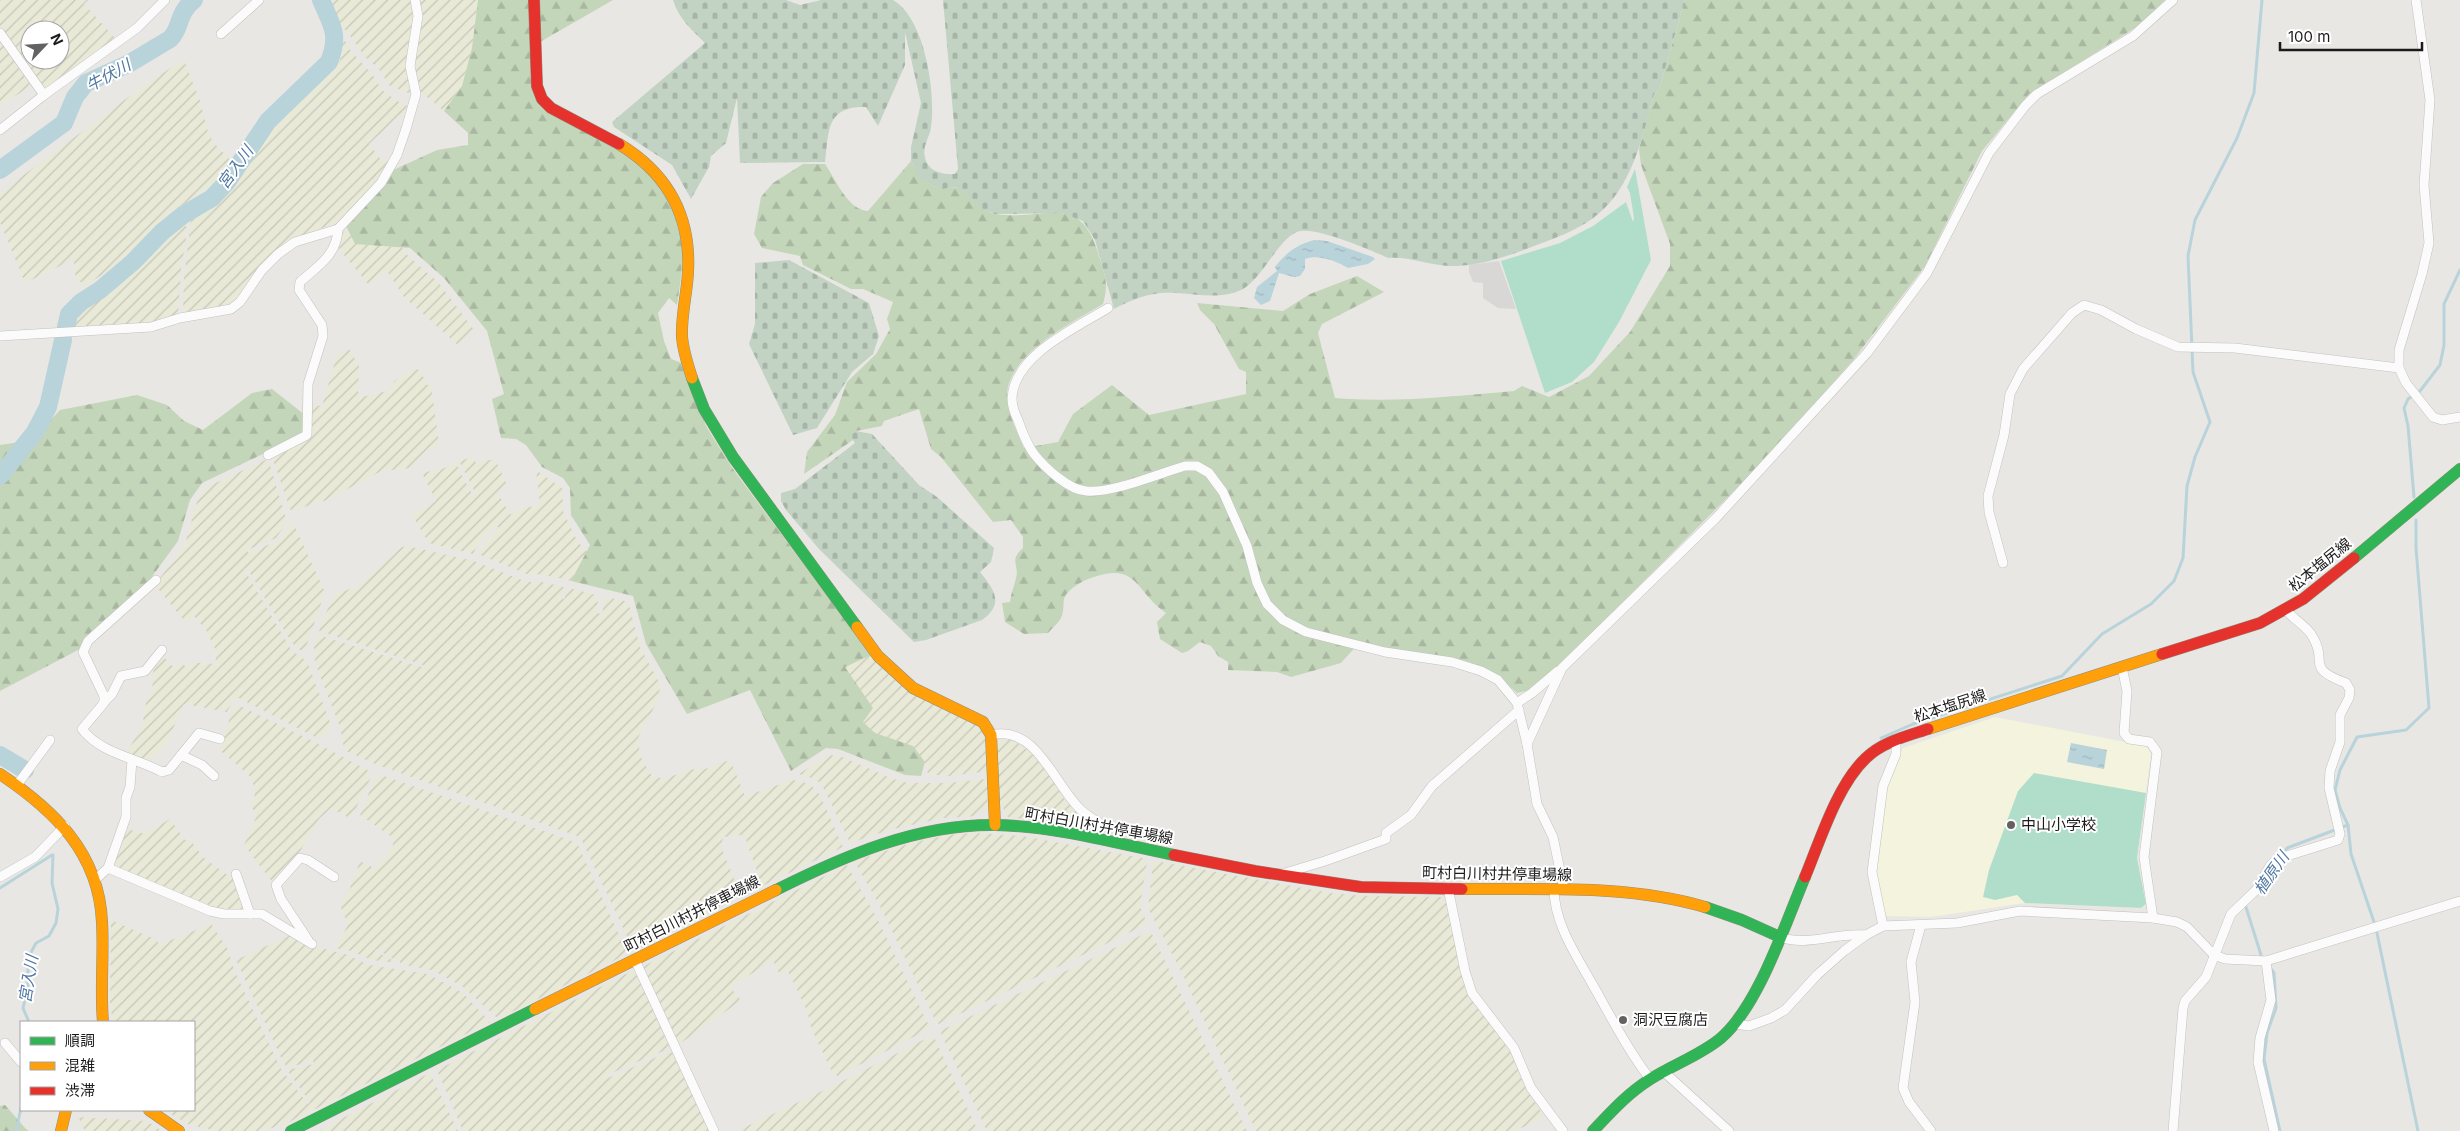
<svg xmlns="http://www.w3.org/2000/svg" width="2460" height="1131" font-family="Inter,'Noto Sans JP',sans-serif">
  <defs>
    <pattern id="farmland-furrows" width="10" height="10" patternUnits="userSpaceOnUse" patternTransform="scale(1.25)"><rect width="10" height="10" fill="#e8e9d7"/><path d="M-1 1l2-2M0 10L10 0M9 11l2-2" fill="none" stroke="#c6c7b8"/></pattern>
    <pattern id="forest-firs" width="22" height="20" patternUnits="userSpaceOnUse" patternTransform="scale(1.25)"><rect width="22" height="20" fill="#c4d6ba"/><path d="M5 1l3.5 6h-7zM16 11l3.5 6h-7z" fill="#a8b79f"/></pattern>
    <pattern id="cemetery-stones" width="16" height="16" patternUnits="userSpaceOnUse" patternTransform="scale(1.25)"><rect width="16" height="16" fill="#c2d3c3"/><path d="M2 7V4a2 2 0 0 1 4 0v3zM10 15v-3a2 2 0 0 1 4 0v3z" fill="#a6b5a7"/></pattern>
    <pattern id="water-ripples" width="26" height="14" patternUnits="userSpaceOnUse" patternTransform="scale(1.25)"><rect width="26" height="14" fill="#b9d3db"/><path d="M2 4q2-2 4 0t4 0M15 11q2-2 4 0t4 0" fill="none" stroke="#9eb5bb"/></pattern>
  </defs>
  <rect width="100%" height="100%" fill="#e9e7e4"/>
  <polygon fill="#d8d7d5" points="1499,261 1516,309 1498,308 1483,298 1483,283 1473,282 1469,272 1469,265"/>
  <polygon fill="#f3f3de" points="1995,717 2146,746 2151,753 2137,858 2146,904 2141,908 2025,903 1931,917 1884,916 1876,875 1886,786 1903,748"/>
  <g fill="url(#farmland-furrows)" fill-rule="evenodd">
    <path d="M0 0H88L84 4 117 40 46 89 0 27ZM30 30H60V60H30Z"/>
    <polygon points="328,0 412,0 414,28 407,64 411,94 390,86 378,68 365,57 347,31 338,25"/>
    <polygon points="419,0 478,0 472,49 462,86 444,111 420,91 414,65"/>
    <polygon points="344,39 350,50 372,74 382,90 397,101 406,105 408,109 405,118 400,115 369,144 382,161 389,161 382,173 374,186 342,220 294,239 234,304 183,314 184,278 191,220 218,203 227,194 259,145 277,122 340,61 342,40"/>
    <polygon points="0,41 31,86 0,106"/>
    <polygon points="184,60 200,101 208,132 213,142 231,161 225,171 213,185 166,216 111,269 81,288 82,282 76,282 74,259 25,283 0,222 0,195 25,174 153,79"/>
    <polygon points="186,222 186,240 181,269 178,315 150,324 72,329 77,315 128,278"/>
    <polygon points="348,230 355,244 402,247 406,254 439,283 474,330 459,346 404,297 387,271 368,284 339,249 342,233"/>
    <polygon points="349,349 359,366 358,392 362,397 391,390 394,381 415,369 420,370 427,385 431,385 439,444 425,452 411,468 381,471 327,500 291,511 272,457 310,405 322,406 337,355"/>
    <polygon points="473,457 476,463 495,459 507,485 497,493 511,515 519,509 540,505 536,470 562,488 563,511 577,541 587,552 571,581 541,574 529,575 478,554 480,549 499,528 496,525 477,545 473,554 429,543 412,515 436,501 422,473 445,468 455,462 473,496 476,494 459,461"/>
    <polygon points="265,460 269,462 287,522 276,538 247,550 248,553 278,541 292,524 294,525 325,592 305,650 300,650 292,643 247,568 244,569 292,651 307,661 331,725 330,730 325,736 317,738 239,698 234,699 227,712 184,704 165,746 148,761 126,753 142,727 146,703 152,692 154,665 162,655 175,669 181,662 187,668 189,662 215,664 217,653 206,630 194,616 186,623 155,585 185,544 197,502 205,488"/>
    <polygon points="407,546 474,561 527,582 542,582 564,587 560,598 564,599 569,588 596,595 598,597 597,613 602,614 605,597 625,601 629,605 640,647 660,684 659,698 638,738 640,755 650,774 663,779 694,769 705,769 727,761 731,762 745,796 793,780 810,784 820,795 843,847 762,886 746,840 741,835 723,837 721,847 736,884 725,905 637,949 632,947 582,841 577,836 375,764 346,751 344,749 340,727 315,663 314,646 318,635 425,668 426,666 319,631 332,598 338,593 359,586 402,547"/>
    <polygon points="871,655 983,729 987,740 989,771 948,776 928,774 925,762 886,737 875,733 863,722 844,667"/>
    <polygon points="238,705 311,740 369,771 370,779 351,819 331,808 319,819 297,856 274,884 244,845 257,815 252,808 255,793 252,778 222,752 222,742 233,708"/>
    <polygon points="1011,738 1030,752 1046,769 1066,802 1098,829 1008,817 1003,808 998,808 997,745 1000,740"/>
    <polygon points="828,755 840,756 893,779 908,783 947,783 987,779 989,782 987,809 977,812 977,816 943,818 889,830 850,843 822,785 815,779 799,774"/>
    <polygon points="376,775 381,775 570,840 578,845 626,950 625,955 500,1018 496,1017 462,986 432,970 405,965 376,949 375,951 398,963 371,960 352,951 335,948 348,925 340,905 349,891 360,861 376,869 393,846 392,837 360,815"/>
    <polygon points="170,819 185,840 191,841 203,857 230,877 235,876 245,905 241,909 219,909 116,868 114,865 127,829 145,834"/>
    <polygon points="974,833 1022,836 1143,858 1147,861 1140,906 1146,921 1143,926 939,1024 936,1022 879,904 854,861 911,843 947,835"/>
    <polygon points="1156,861 1330,893 1366,896 1442,897 1447,901 1463,979 1509,1048 1521,1078 1544,1117 1515,1131 1256,1131 1181,971 1148,908 1153,863"/>
    <polygon points="847,865 878,920 929,1026 927,1030 838,1076 833,1074 812,1030 807,1011 788,971 780,975 773,960 730,987 741,1000 694,1035 678,1044 642,967"/>
    <polygon points="111,920 157,940 159,945 211,924 227,948 235,972 281,1069 308,1104 310,1102 287,1070 314,1064 313,1060 298,1065 286,1066 283,1062 236,960 291,935 314,949 317,947 348,955 369,965 428,974 463,993 490,1022 285,1124 262,1131 216,1131 188,1124 164,1110 194,1110 194,1022 113,1022 110,1004"/>
    <polygon points="1148,932 1152,934 1247,1131 987,1131 941,1034 942,1030"/>
    <polygon points="634,970 669,1043 668,1049 607,1075 608,1078 669,1052 673,1053 710,1131 463,1131 437,1070"/>
    <polygon points="931,1036 934,1037 978,1131 737,1131 833,1086"/>
    <polygon points="430,1073 458,1131 319,1131 343,1118"/>
    <polygon points="78,1117 146,1121 162,1131 85,1131"/>
  </g>
  <g fill="url(#forest-firs)">
    <path d="M478 0H530L534 94C549 105 563 116 578 126 618 151 649 161 671 207 676 220 681 234 682 248 683 267 680 286 677 305L669 298 658 313 664 341 671 359 682 363 706 426 733 469 871 655 845 667 873 708 863 722 875 733 913 746 925 762 921 776 905 775 838 749 826 748 791 771 750 690 687 714 646 644 633 596 571 581 590 545 571 515 570 488 563 478 542 467 526 445 516 439 501 438 492 399 504 394 487 331 444 278 410 248 355 244 345 224 391 171 437 150 468 145V133L444 111 462 86 472 48Z"/>
    <polygon points="538,0 613,0 540,42"/>
    <path d="M1685 0H2165L2138 26 2029 94 1982 151 1925 266 1854 359 1763 462 1564 661 1530 690 1517 693C1479 655 1447 657 1397 650 1385 648 1372 644 1360 642L1341 663 1291 677 1277 672 1228 670V662L1218 656 1211 646 1200 642 1188 651 1182 653 1160 639 1157 622 1166 613C1136 593 1138 562 1094 577 1084 580 1072 586 1065 596 1063 600 1064 607 1063 611 1062 621 1054 626 1048 633L1024 634 1005 622 1002 603 1010 602C1011 593 1014 587 1016 578 1020 565 1008 561 1023 548V537L1011 520 993 522 941 457 931 449 919 409 884 421 882 426 856 431 851 436 853 440 804 474 807 452 835 415 847 382 876 354 890 329 887 319 893 302 863 289H851L803 265 800 256 762 248 754 234 761 197 773 183 803 164H825C836 180 848 210 868 211L911 161C917 174 928 188 944 188 951 189 957 185 963 190 972 197 984 212 996 214 1045 222 1080 189 1099 256 1105 276 1109 283 1103 304 1073 322 1006 355 1007 397 1008 414 1017 432 1024 448L1058 442 1073 414 1112 385 1149 415 1246 394V372L1239 369 1214 324 1200 310 1197 303 1283 311 1310 294 1357 276 1384 292 1322 324 1318 333 1335 398C1394 403 1455 396 1514 391L1522 386 1549 397 1589 376 1630 332 1670 266V244L1641 165 1639 149 1654 94 1659 89Z"/>
    <polygon points="272,389 305,415 303,435 202,483 190,500 178,541 151,578 127,602 84,639 80,649 0,691 0,445 32,440 60,410 137,395 167,405 184,421 203,430 252,393"/>
    <polygon points="5,1105 26,1129 29,1131 0,1131 0,1106"/>
  </g>
  <g fill="url(#cemetery-stones)">
    <path d="M673 0H786L800 5 821 0H893C925 18 936 93 931 127 930 137 922 146 925 157 927 171 942 175 955 174L958 169 943 0H1685L1659 89 1654 94C1642 138 1632 190 1592 219 1575 231 1553 239 1534 246 1509 256 1482 265 1456 266 1433 267 1411 256 1388 258 1371 250 1319 228 1301 231 1281 233 1264 277 1243 289 1221 300 1199 294 1175 293 1153 291 1132 299 1114 309L1095 240 1083 221 1062 213 995 214 981 208 964 191 956 187 943 189 931 185 919 177 911 161V147L921 103 905 32V65L878 126 866 107C826 106 829 130 825 162L740 163 737 98 726 143 711 156 709 167 691 199 672 165 614 127 612 122 705 43C692 30 678 18 673 0Z"/>
    <polygon points="789,260 869,303 879,336 873,354 852,372 817,428 793,435 749,344 755,324 755,263"/>
    <path d="M856 431 872 434 919 485 937 497 994 548 991 562 980 572C994 589 1005 604 982 620L926 640 914 642 819 549 786 510 781 501V493L795 489 855 443 850 436Z"/>
  </g>
  <g fill="#b1decb">
    <polygon points="1635,169 1651,260 1619,322 1594,362 1572,382 1545,393 1501,261 1560,243 1593,226 1626,202 1633,222 1634,218 1630,193 1627,187"/>
    <polygon points="2034,773 2146,793 2137,858 2146,904 2141,908 2025,903 2017,895 1995,900 1983,897 1989,870 2018,791"/>
  </g>
  <g fill="url(#water-ripples)">
    <path d="M1314 240 1327 241 1373 257 1375 259 1368 264 1348 268C1336 261 1318 254 1305 259V269L1300 276 1294 277 1279 273 1270 301 1261 305 1254 298 1257 287 1277 271 1275 267C1287 252 1296 245 1314 240Z"/>
    <polygon points="2071,743 2107,750 2104,769 2067,762"/>
  </g>
  <g fill="none" stroke-linecap="round" stroke-linejoin="round">
    <g stroke="#b9d3db" stroke-width="3">
      <polyline points="2414,497 2408,426 2404,408 2408,399 2420,391 2440,365 2444,345 2444,304 2460,270"/>
      <polyline points="1881,738 1913,724 2062,676 2102,634 2151,604 2174,581 2183,558 2187,486 2195,457 2210,422 2193,372 2188,256 2195,220 2237,138 2254,93 2262,0"/>
      <polyline points="2282,856 2287,848 2348,825"/>
      <polyline points="2262,887 2279,861"/>
      <polyline points="0,888 52,855"/>
      <polyline points="2245,904 2261,955"/>
      <polyline points="2374,922 2351,854 2348,825 2340,808 2335,790 2340,770 2357,737 2406,730 2429,708 2416,548 2416,520"/>
      <polyline points="2377,933 2418,1131"/>
      <polyline points="2271,969 2274,973 2276,1008 2267,1033 2264,1059 2280,1131"/>
      <polyline points="29,1022 23,1008 28,988 28,958 36,943 49,936 56,923 58,909 52,883 53,855"/>
      <polyline points="16,1131 21,1108"/>
    </g>
    <g stroke="#b9d3db" stroke-width="18">
      <path d="M0 170 64 123 75 97 86 83 130 63 170 39C182 28 176 14 194 0"/>
      <path d="M66 327 69 314 81 302 100 290 133 262 162 232 183 215 212 198 227 182 268 121 329 62C340 34 332 26 321 0"/>
      <polyline points="0,476 35,432 48,407 63,340"/>
      <polyline points="0,755 25,770"/>
    </g>
    <defs>
      <g id="street">
        <polyline points="2416,0 2430,100 2424,185 2429,243 2422,274 2399,350 2399,368 2406,383 2433,417 2442,420 2460,417"/>
        <polyline points="0,33 44,95"/>
        <polyline points="221,34 259,0"/>
        <polyline points="0,130 44,95 137,28 165,0"/>
        <path d="M1108 308C1076 328 1014 355 1012 398 1012 405 1015 414 1018 420 1022 432 1027 444 1034 454 1045 468 1069 490 1086 491 1111 494 1160 473 1185 466H1197L1209 473 1223 492 1247 546 1257 583 1267 604 1283 620 1306 632 1385 652 1452 662 1481 671 1498 680 1517 703 1527 744 1537 804 1553 837 1564 889"/>
        <polyline points="0,336 151,327 180,318 231,309 240,302 262,270 278,254 295,242 338,229"/>
        <path d="M268 455 307 435 308 384 323 336 322 325 299 290 300 282C318 266 337 255 338 229L381 183 397 155 406 129 416 94 410 66 418 16 415 0"/>
        <polyline points="2003,563 1989,512 1988,496 2004,435 2010,394 2023,369 2072,313 2084,305 2101,310 2136,329 2178,347 2235,348 2399,368"/>
        <path d="M156 580 88 641 83 652 104 696V703L82 729C101 754 137 758 162 772L169 770 199 733 220 739"/>
        <polyline points="2122,667 2127,691 2124,733 2129,739 2150,742 2157,752 2144,857 2153,918"/>
        <polyline points="104,702 112,694 121,676 145,671 162,650"/>
        <polyline points="1517,703 1532,693 1558,671"/>
        <path d="M991 735C1036 724 1054 784 1080 809 1087 816 1097 821 1105 827"/>
        <polyline points="1527,744 1562,668 1716,518 1867,353 1927,273 1989,153 2025,106 2037,94 2133,36 2173,0"/>
        <polyline points="181,755 202,765 214,776"/>
        <polyline points="17,785 50,740"/>
        <polyline points="108,868 210,911 224,914 262,914 312,944"/>
        <polyline points="236,874 250,914"/>
        <polyline points="1282,874 1325,861 1386,839 1386,833 1411,815 1432,786 1519,710"/>
        <polyline points="0,877 35,857 65,826"/>
        <polyline points="96,879 108,868 126,817 126,798 130,787 132,760"/>
        <polyline points="1448,888 1465,971 1472,993 1514,1048 1531,1088 1563,1131"/>
        <path d="M1554 889C1554 924 1578 958 1594 987 1612 1019 1628 1050 1650 1079"/>
        <polyline points="1921,925 1911,962 1915,1002 1903,1088 1909,1102 1931,1131"/>
        <polyline points="1883,926 1872,872 1883,786 1896,754 1896,740"/>
        <path d="M1780 937C1808 947 1836 932 1866 935"/>
        <polyline points="308,940 281,899 276,885 300,858 308,860 334,877"/>
        <polyline points="635,960 714,1131"/>
        <polyline points="2266,961 2271,1000 2260,1038 2258,1062 2274,1131"/>
        <polyline points="1735,1024 1749,1026 1771,1018 1785,1010 1817,975 1844,951 1866,935 1883,926 1957,923 2020,911 2153,918 2177,922 2187,927 2214,955 2225,959 2266,961 2460,901"/>
        <polyline points="5,1043 21,1062"/>
        <polyline points="1663,1071 1729,1131"/>
        <path d="M2173 1131 2183 1008 2185 1001 2206 977 2231 914 2256 890 2270 866 2277 859 2338 840 2340 834 2329 788 2330 771 2340 742V715L2349 698 2350 690 2346 683C2303 667 2330 663 2311 634 2305 625 2293 619 2286 610"/>
      </g>
      <g id="fast">
        <polyline points="692,378 704,409 733,457 857,627"/>
        <polyline points="2354,558 2460,469"/>
        <path d="M776 890C844 856 917 824 995 825 1055 826 1115 843 1174 855"/>
        <polyline points="1705,907 1742,920 1780,937"/>
        <polyline points="291,1131 535,1009"/>
        <path d="M1593 1131C1611 1112 1627 1094 1649 1080 1672 1065 1701 1055 1721 1038 1759 1005 1785 924 1805 877"/>
      </g>
      <g id="slow">
        <path d="M619 144C667 173 691 216 688 272 687 294 681 315 682 337 683 351 688 365 692 378"/>
        <polyline points="857,627 878,656 913,688 983,722 991,735 995,825"/>
        <polyline points="1928,729 2162,654"/>
        <path d="M0 774C54 810 99 853 102 922 104 955 100 989 103 1022"/>
        <path d="M1462 889C1543 890 1627 884 1705 907"/>
        <polyline points="535,1009 776,890"/>
        <polyline points="149,1110 179,1131"/>
        <polyline points="61,1131 66,1110"/>
      </g>
      <g id="jam">
        <polyline points="534,0 537,86 542,99 551,108 619,144"/>
        <polyline points="2162,654 2260,623 2303,599 2354,558"/>
        <polyline points="1174,855 1255,871 1361,887 1462,889"/>
        <path d="M1805 877C1820 841 1837 785 1866 758 1882 742 1907 736 1928 729"/>
      </g>
    </defs>
    <use href="#street" stroke="#c2c1c0" stroke-width="10"/>
    <use href="#fast" stroke="#8f907e" stroke-width="12"/>
    <use href="#slow" stroke="#8f907e" stroke-width="12"/>
    <use href="#jam" stroke="#8f907e" stroke-width="12"/>
    <use href="#street" stroke="#fcfbfb" stroke-width="9"/>
    <use href="#fast" stroke="#30b455" stroke-width="11"/>
    <use href="#slow" stroke="#ff9f0a" stroke-width="11"/>
    <use href="#jam" stroke="#e5322d" stroke-width="11"/>
  </g>
  <g fill="#636261" stroke="#fff" stroke-width="2">
    <circle cx="2011" cy="825" r="5"/>
    <circle cx="1623" cy="1020" r="5"/>
  </g>
  <g text-anchor="middle" stroke-width="4" stroke-linejoin="round" paint-order="stroke">
    <g font-size="15" fill="#1b1b1b" stroke="#fff">
      <text transform="translate(2320 565) rotate(-39)" y="5">松本塩尻線</text>
      <text transform="translate(1950 706) rotate(-18)" y="5">松本塩尻線</text>
      <text transform="translate(1099 826) rotate(10)" y="5">町村白川村井停車場線</text>
      <text transform="translate(1497 874) rotate(1)" y="5">町村白川村井停車場線</text>
      <text transform="translate(692 914) rotate(-27)" y="5">町村白川村井停車場線</text>
    </g>
    <g font-size="15" fill="#1b1b1b" stroke="#fff" text-anchor="start">
      <text x="2021" y="830">中山小学校</text>
      <text x="1633" y="1025">洞沢豆腐店</text>
    </g>
    <g font-size="16" font-style="italic" fill="#4f78a2" stroke="#fff">
      <text transform="translate(108 75) rotate(-29)" y="6">牛伏川</text>
      <text transform="translate(235 167) rotate(-54)" y="6">宮入川</text>
      <text transform="translate(2271 873) rotate(-55)" y="6">植原川</text>
      <text transform="translate(28 979) rotate(-81)" y="6">宮入川</text>
    </g>
  </g>
  <rect x="20" y="1021" width="175" height="90" fill="#ffffff" stroke="#a4a4a4"/>
  <rect x="30" y="1037" width="25" height="8" fill="#30b455" stroke="#a4a4a4"/>
  <text x="65" y="1046" font-size="15" fill="#1b1b1b">順調</text>
  <rect x="30" y="1062" width="25" height="8" fill="#ff9f0a" stroke="#a4a4a4"/>
  <text x="65" y="1071" font-size="15" fill="#1b1b1b">混雑</text>
  <rect x="30" y="1087" width="25" height="8" fill="#e5322d" stroke="#a4a4a4"/>
  <text x="65" y="1096" font-size="15" fill="#1b1b1b">渋滞</text>
  <g transform="translate(45 45) rotate(65)"><circle r="24" fill="#ffffff" stroke="#a4a4a4"/>
  <path d="M0-4L9 19L0 12L-9 19Z" fill="#636261"/>
  <text y="-8" font-size="14" font-weight="bold" text-anchor="middle" fill="#1b1b1b">N</text>
  </g>
  <path d="M2280 42v8h142v-8" fill="none" stroke="#1b1b1b" stroke-width="2.5"/>
  <text x="2288" y="42" font-size="15" fill="#1b1b1b" stroke="#ffffff" stroke-width="4" paint-order="stroke">100 m</text>
</svg>
